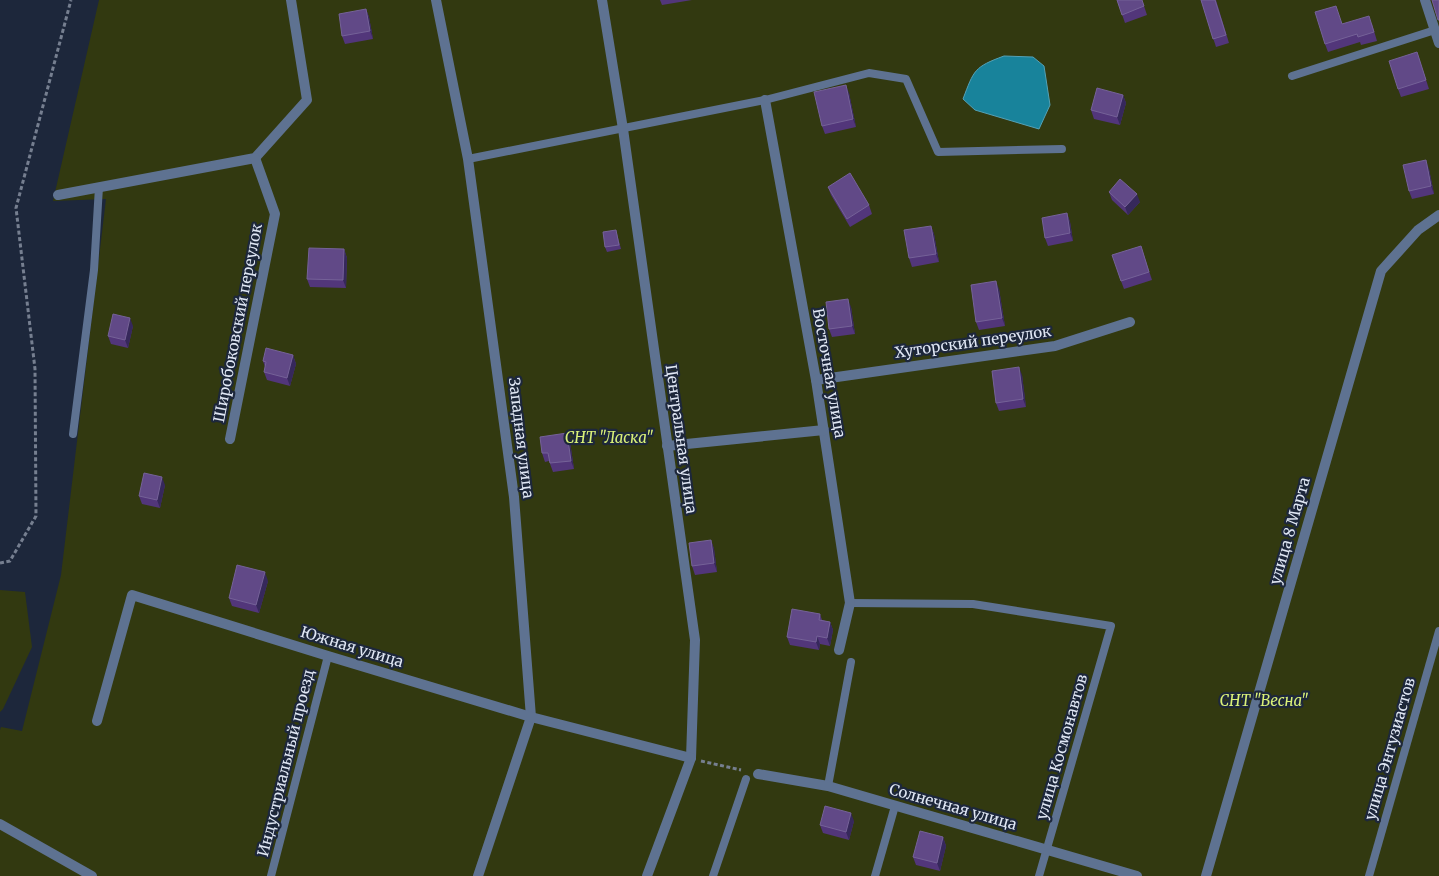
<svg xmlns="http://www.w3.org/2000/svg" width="1439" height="876" font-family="Merriweather,serif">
  <rect width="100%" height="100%" fill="#1d273b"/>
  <g fill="#323910">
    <polygon points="99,0 1439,0 1439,876 0,876 0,730 1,727 22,731 61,575 106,199 53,201"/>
    <polygon points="0,590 25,592 32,647 3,709 0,712"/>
  </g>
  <path fill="#18839b" stroke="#54a1b6" d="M1004 56 1033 57 1044 66 1050 105 1039 129 975 110 963 99C974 70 974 67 1004 56Z"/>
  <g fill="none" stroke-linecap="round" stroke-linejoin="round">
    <g stroke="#767f90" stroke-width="3" stroke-dasharray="4 2.5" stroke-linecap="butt">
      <polyline points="0,563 10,561 36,516 35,369 16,208 71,0"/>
      <polyline points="701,761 741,770"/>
    </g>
    <g stroke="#5e7291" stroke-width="8">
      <polyline points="1292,76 1435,30"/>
      <polyline points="468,159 765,100 869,73 906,79 938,152 1062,149"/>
      <polyline points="73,434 94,270 99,187"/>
      <polyline points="850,603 973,604 1111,626 1039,876"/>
      <polyline points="828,786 851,662"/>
      <polyline points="271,876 328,656"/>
      <polyline points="713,876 746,779"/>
      <polyline points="875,876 895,806"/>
      <polyline points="1369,876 1439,631"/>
    </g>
    <g stroke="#5e7291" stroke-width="10">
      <polyline points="436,0 468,159 514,497 531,717 478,876"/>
      <polyline points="602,0 623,129 695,640 691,758 647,876"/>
      <polyline points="1425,0 1439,43"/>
      <polyline points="765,100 816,380 850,603 839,650"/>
      <polyline points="58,195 255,158 307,100 291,0"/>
      <polyline points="816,380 1055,346 1130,322"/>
      <polyline points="230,439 275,214 255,158"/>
      <polyline points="667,446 824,430"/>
      <polyline points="97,721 132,595 328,656 531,717 691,758"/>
      <polyline points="758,774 828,786 1137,876"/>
      <polyline points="0,824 92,876"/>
      <polyline points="1206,876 1381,271 1418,230 1439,215"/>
    </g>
  </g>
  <g fill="#52367a">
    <polygon points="660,0 692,0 662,5"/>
    <polygon points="1117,0 1142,0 1147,15 1125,23"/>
    <polygon points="1201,0 1216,0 1229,43 1216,47"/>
    <polygon points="366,9 369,17 373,39 345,44 342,36"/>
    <polygon points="1342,24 1372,24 1377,41 1361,45 1360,42 1328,52 1325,44"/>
    <polygon points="1417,52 1429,89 1401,97 1398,89"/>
    <polygon points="849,93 856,127 825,134 822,126"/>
    <polygon points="1123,95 1126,103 1120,125 1094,119 1091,110"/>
    <polygon points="1429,169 1434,194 1412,199 1409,191"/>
    <polygon points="828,187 869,205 872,214 850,227 831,195"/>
    <polygon points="1109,192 1140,202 1128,215 1112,200"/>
    <polygon points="1067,213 1070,222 1073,241 1048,246 1045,238"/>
    <polygon points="931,226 934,234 939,262 912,267 909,258"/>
    <polygon points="616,230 621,249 607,252 605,247"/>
    <polygon points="1141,246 1152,280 1124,289 1121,281"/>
    <polygon points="344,249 347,258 346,288 310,287 307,279"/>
    <polygon points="999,289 1005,326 979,330 976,322"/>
    <polygon points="851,307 855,334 832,337 829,329"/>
    <polygon points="133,326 128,348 111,344 108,336"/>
    <polygon points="293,355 296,364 290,386 267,380 264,372 265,367 263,361"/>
    <polygon points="1022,375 1026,407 999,411 996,403"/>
    <polygon points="567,433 570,442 574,469 553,472 549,461 545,462 542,453"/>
    <polygon points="165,485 160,508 142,504 139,496"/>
    <polygon points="711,540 714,549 717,572 695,575 692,566"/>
    <polygon points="268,581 259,613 232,606 229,598"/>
    <polygon points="820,614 822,620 830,622 833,630 830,646 820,644 819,650 790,645 787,637"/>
    <polygon points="854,821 849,840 823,833 820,825"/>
    <polygon points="943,837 946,846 940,871 916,865 913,857"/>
  </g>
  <g fill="#36285b">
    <polygon points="366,9 369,17 373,39 370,31"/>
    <polygon points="846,85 849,93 856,127 853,119"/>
    <polygon points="1123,95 1126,103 1120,125 1117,117"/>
    <polygon points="1426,160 1429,169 1434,194 1431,186"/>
    <polygon points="1137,194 1140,202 1128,215 1125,207"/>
    <polygon points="1067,213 1070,222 1073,241 1070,233"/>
    <polygon points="931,226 934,234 939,262 936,254"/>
    <polygon points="344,249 347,258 346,288 343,280"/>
    <polygon points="996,281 999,289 1005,326 1002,318"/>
    <polygon points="848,299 851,307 855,334 852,326"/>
    <polygon points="130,318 133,326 128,348 125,340"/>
    <polygon points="293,355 296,364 290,386 287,378"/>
    <polygon points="1019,367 1022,375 1026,407 1023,399"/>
    <polygon points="567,433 570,442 574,469 571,461"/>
    <polygon points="162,477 165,485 160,508 157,500"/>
    <polygon points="711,540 714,549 717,572 714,563"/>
    <polygon points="265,572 268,581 259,613 256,605"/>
    <polygon points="830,622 833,630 830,646 827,638"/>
    <polygon points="817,636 820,644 819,650 816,642"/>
    <polygon points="851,813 854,821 849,840 846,832"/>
    <polygon points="943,837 946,846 940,871 937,863"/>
  </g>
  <g fill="#614987" stroke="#756298">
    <polygon points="1117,0 1142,0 1144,6 1122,15"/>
    <polygon points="1201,0 1215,0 1226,35 1213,39"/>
    <polygon points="1432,0 1439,0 1439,20 1438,20"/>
    <polygon points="1336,6 1342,24 1369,16 1374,32 1358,37 1357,34 1325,44 1315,12"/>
    <polygon points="366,9 370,31 342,36 339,14"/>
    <polygon points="1417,52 1426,80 1398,89 1389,61"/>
    <polygon points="846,85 853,119 822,126 814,92"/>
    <polygon points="1097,88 1123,95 1117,117 1091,110"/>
    <polygon points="1426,160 1431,186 1409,191 1403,165"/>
    <polygon points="850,173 869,205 847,219 828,187"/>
    <polygon points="1120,179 1137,194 1125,207 1109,192"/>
    <polygon points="1067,213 1070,233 1045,238 1042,218"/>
    <polygon points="931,226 936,254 909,258 904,230"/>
    <polygon points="616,230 619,245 605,247 603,232"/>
    <polygon points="1141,246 1149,272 1121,281 1112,255"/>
    <polygon points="309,248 344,249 343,280 307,279"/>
    <polygon points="996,281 1002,318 976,322 971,285"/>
    <polygon points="848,299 852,326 829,329 826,302"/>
    <polygon points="113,314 130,318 125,340 108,336"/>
    <polygon points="266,348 293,355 287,378 264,372 266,362 263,361"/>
    <polygon points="1019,367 1023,399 996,403 992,371"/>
    <polygon points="567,433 571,461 550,463 548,453 542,453 540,437"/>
    <polygon points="144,473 162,477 157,500 139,496"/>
    <polygon points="711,540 714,563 692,566 689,543"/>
    <polygon points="237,565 265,572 256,605 229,598"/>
    <polygon points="792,609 820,614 819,620 830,622 827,638 817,636 816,642 787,637"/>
    <polygon points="825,806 851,813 846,832 820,825"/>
    <polygon points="920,831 943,837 937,863 913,857"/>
  </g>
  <g text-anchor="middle" stroke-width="4.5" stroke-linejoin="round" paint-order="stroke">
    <g font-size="15" fill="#e0e7f4" stroke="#1d273b">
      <text transform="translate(238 323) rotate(-79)" y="5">Широбоковский переулок</text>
      <text transform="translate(973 342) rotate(-8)" y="5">Хуторский переулок</text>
      <text transform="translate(829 373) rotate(80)" y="5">Восточная улица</text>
      <text transform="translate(521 438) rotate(83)" y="5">Западная улица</text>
      <text transform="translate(681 439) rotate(82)" y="5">Центральная улица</text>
      <text transform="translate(1290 531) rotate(-74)" y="5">улица 8 Марта</text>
      <text transform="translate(352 647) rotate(17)" y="5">Южная улица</text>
      <text transform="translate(1062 747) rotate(-74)" y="5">улица Космонавтов</text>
      <text transform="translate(1390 749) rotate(-74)" y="5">улица Энтузиастов</text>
      <text transform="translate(286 763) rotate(-76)" y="5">Индустриальный проезд</text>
      <text transform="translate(953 807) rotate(16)" y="5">Солнечная улица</text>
    </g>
    <g font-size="15" font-style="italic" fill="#daf178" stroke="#1d273b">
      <text x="609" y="443">СНТ "Ласка"</text>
      <text x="1264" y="706">СНТ "Весна"</text>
    </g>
  </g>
</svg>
